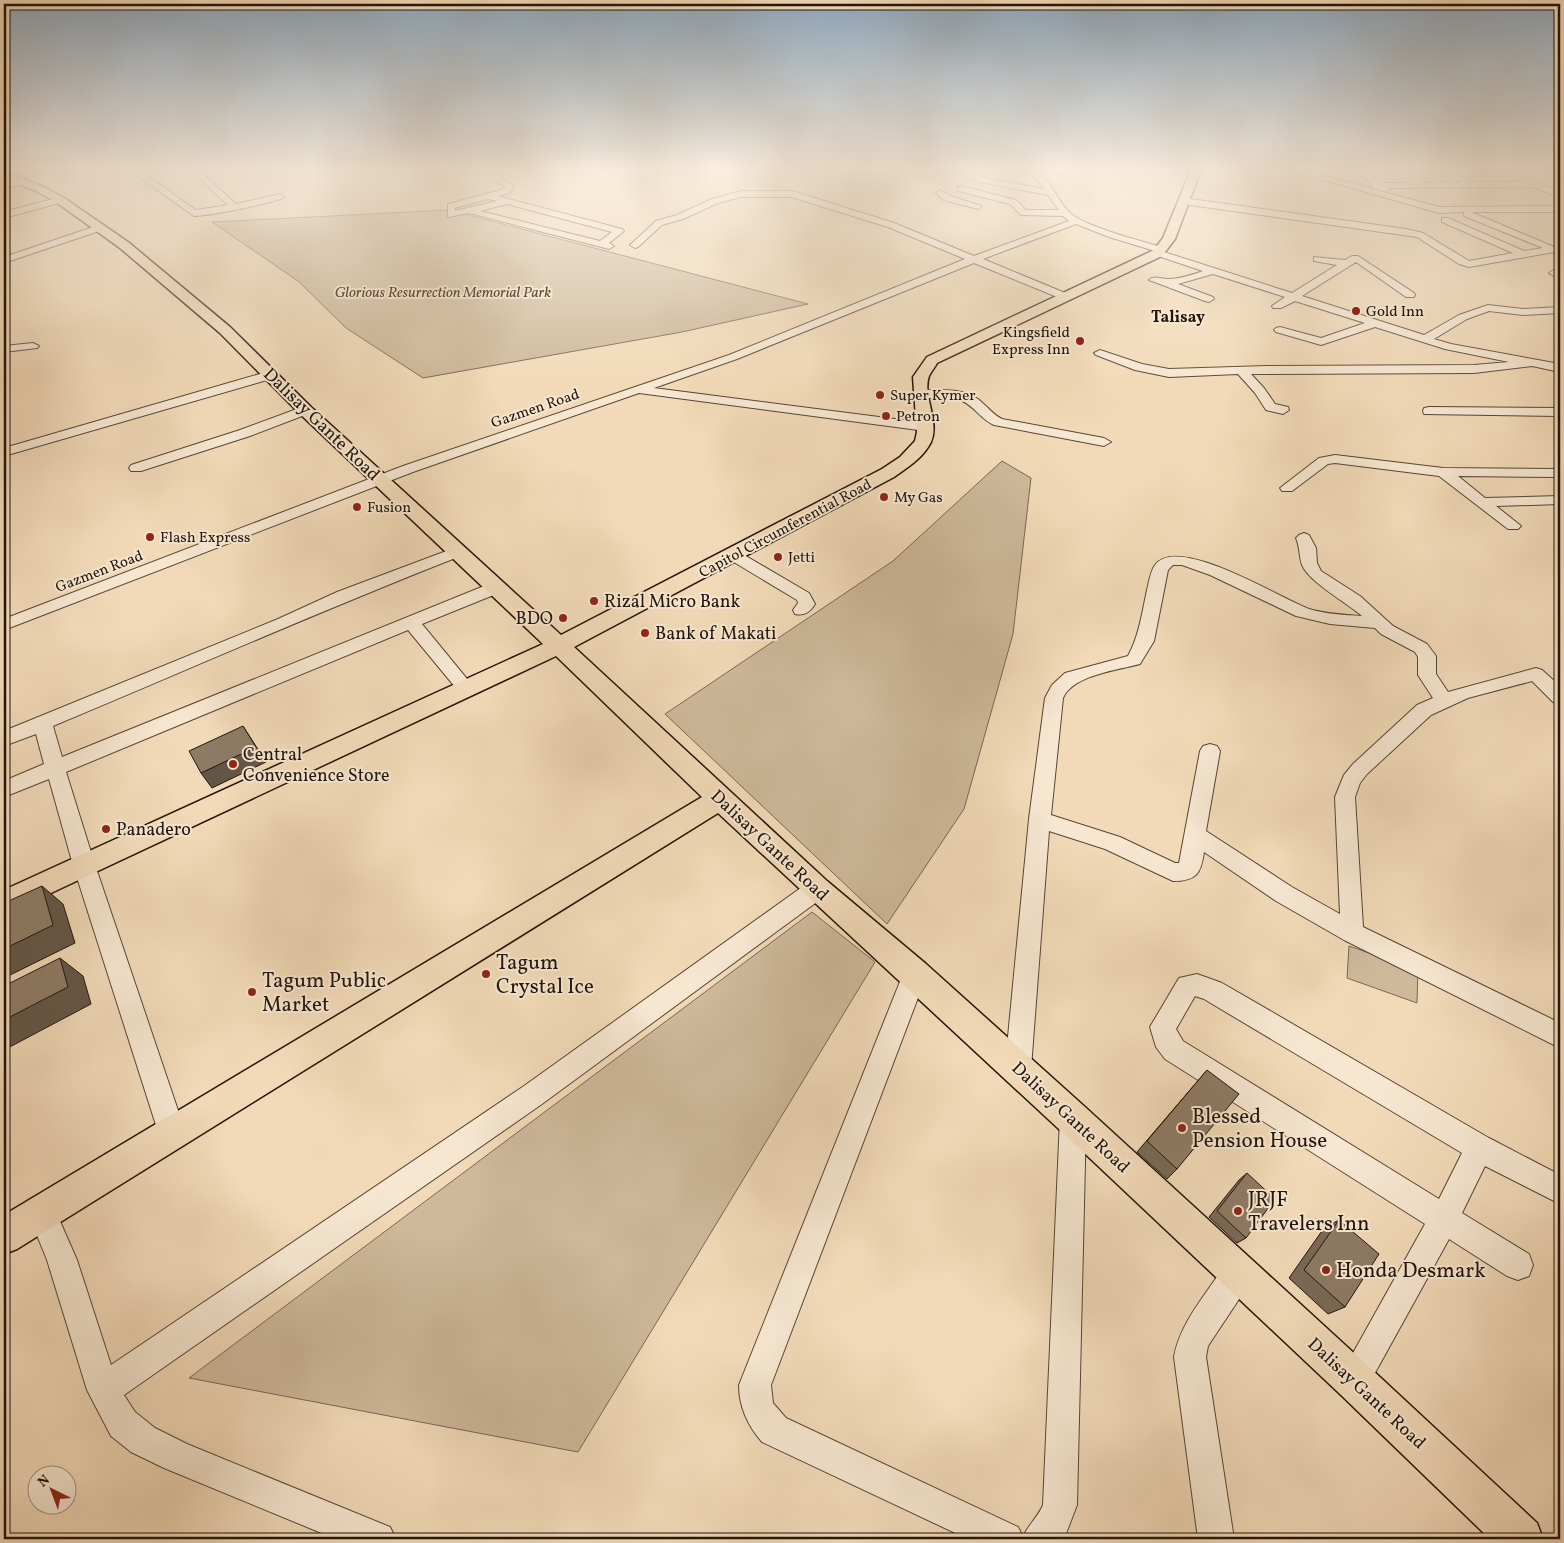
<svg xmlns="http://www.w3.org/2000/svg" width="1564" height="1543" font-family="Vollkorn,serif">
  <rect width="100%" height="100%" fill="#f2dab8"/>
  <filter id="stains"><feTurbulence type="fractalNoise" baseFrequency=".004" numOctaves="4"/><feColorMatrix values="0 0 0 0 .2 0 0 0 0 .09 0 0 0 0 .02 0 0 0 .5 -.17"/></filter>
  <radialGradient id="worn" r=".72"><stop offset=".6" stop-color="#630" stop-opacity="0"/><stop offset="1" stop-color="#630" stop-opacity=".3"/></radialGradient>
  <g fill="#ceb99b" stroke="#786753">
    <polygon points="449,210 808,304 682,332 423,378 346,328 298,281 212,222"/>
    <polygon points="1002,461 1031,478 1013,634 964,809 887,924 665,714 893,561"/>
    <polygon points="812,912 875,962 578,1452 189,1378"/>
    <polygon points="1349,946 1418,970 1417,1003 1347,978"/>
  </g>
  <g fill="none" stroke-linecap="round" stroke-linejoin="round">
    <defs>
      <g id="minor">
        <path d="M125 167H134L196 210 228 205 187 167H195L236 204 280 194 284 197C276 203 207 216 194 216Z"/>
        <polygon points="896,167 907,167 934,177 927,179"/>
        <path d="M945 167H955L985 178 1044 189 1037 179 1022 167C1046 165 1055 199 1070 213 1086 227 1142 241 1164 248V252L1292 293 1337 265 1314 261V257L1345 260 1352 256H1358L1414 293 1415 295 1414 297H1406L1356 262 1302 296 1424 335 1459 315 1488 305 1523 309 1560 307V313L1523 315 1489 311 1467 319 1434 339 1451 344 1560 364V372L1532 366 1474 373 1251 374 1264 388 1275 404 1288 407 1289 410 1283 414 1266 410 1255 393 1238 374 1169 377 1135 370 1096 355 1094 353 1100 350 1142 364 1169 369 1267 366 1474 365 1509 362 1445 349 1375 327 1321 345 1276 332 1274 330 1276 328 1280 327 1321 338 1365 323 1295 301 1281 308H1273L1272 306 1285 297 1213 274 1178 284 1213 297 1214 299 1209 302 1205 301 1149 280C1154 275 1161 279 1168 279 1180 279 1192 275 1203 271L1155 255V251L1109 237 1076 224 983 259 1070 295 1071 297 1070 299H1062L974 263 737 359 654 388 926 423 931 424 933 427 931 430 926 431 639 393 413 472 4 630V619L403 466 729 355 965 259 888 227 791 197H741L718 203 683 219 662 225 638 247 635 248 630 245 656 221 677 215 712 199 741 191H792L894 223 974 256 1069 221 1063 216 1021 215 1010 204 958 191V187L961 186 1016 200 1026 210H1059L1048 195 980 182Z"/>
        <polygon points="1279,167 1291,167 1439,207 1560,206 1560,212 1471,212 1559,249 1554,252 1469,267 1459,264 1417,237 1183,204 1179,201 1183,198 1406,229 1423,233 1469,261 1513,253 1442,222 1442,218 1448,218 1524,251 1543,248 1464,216 1464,212 1439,213"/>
        <polygon points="1348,167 1357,167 1384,183 1410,183 1385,167 1394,167 1422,183 1460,182 1434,167 1443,167 1472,182 1524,182 1497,167 1560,167 1560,171 1518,172 1560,193 1560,198 1534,187 1391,188 1387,192 1372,188 1371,186 1373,184"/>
        <path d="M491 175H497L514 186C513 193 504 195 498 196L622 229 624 231 609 243 614 246 609 249 469 213 448 217V204L501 190 506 187 491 179ZM488 199 497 201 455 211V208ZM507 204 612 232 600 241 480 211Z"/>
        <polygon points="22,180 25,180 25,184 4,189 4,184"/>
        <polygon points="940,190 950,196 982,206 978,209 944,200 936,193"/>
        <polygon points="60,197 63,198 63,202 4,218 4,212"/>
        <polygon points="99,225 102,226 102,230 4,263 4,257"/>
        <polygon points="1554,270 1560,272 1560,279 1549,273"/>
        <polygon points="33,343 39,346 37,348 4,352 4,346"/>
        <polygon points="270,371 274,372 276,375 274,378 4,456 4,448"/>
        <path d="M921 390C940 390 962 388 978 399 987 406 992 414 1002 419L1104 438 1111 442 1104 446 994 425C980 419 974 405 960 400 946 395 931 400 917 397L915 394 917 391Z"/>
        <polygon points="305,406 311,410 310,413 250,436 141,471 131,471 129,468 131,465 240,430"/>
        <polygon points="1429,407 1560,408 1560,416 1424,414 1423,411 1424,408"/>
        <polygon points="1335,455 1443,468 1560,469 1560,477 1458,476 1485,498 1560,496 1560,504 1496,506 1521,526 1518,529 1508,529 1439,476 1335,463 1328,464 1292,491 1282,491 1280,488 1319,458"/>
        <path d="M1304 533 1309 535 1316 548 1317 563 1321 571 1360 596 1393 626 1427 644 1436 656V674L1448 692 1536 668 1542 670 1560 686V703L1553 702 1532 681 1468 698 1431 715 1367 774 1360 783 1355 797 1363 927 1560 1023V1048L1344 940 1276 901 1204 852C1201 874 1196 881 1173 881L1105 849 1049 831 1031 1068 1027 1077 1018 1081 1009 1077 1005 1068 1029 819 1045 698 1052 685 1065 673 1128 656C1139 636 1142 613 1147 590 1149 582 1150 572 1155 565 1178 534 1279 598 1309 609 1326 614 1344 615 1362 616 1346 602 1310 583 1302 565 1299 557 1300 547 1296 538L1299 535ZM1173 565H1182L1210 575 1296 616 1330 624 1375 628 1381 634 1415 652 1418 657V675L1433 698 1417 705 1353 764 1344 775 1335 797 1340 914 1292 887 1206 831 1220 751 1217 746 1210 744 1203 746 1200 751 1179 863H1175L1120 837 1051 815 1063 698C1073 675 1118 670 1140 664L1154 641 1168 570Z"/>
        <path d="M457 547 463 549 465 552 463 555C325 609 189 669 53 726L62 757 489 584H501L503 588 501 592 422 624 472 685 475 689 472 693 466 695 460 693 408 630 66 772 95 865 186 1134 182 1144 172 1148 162 1144 73 865 49 779 4 797V781L44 764 36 734 4 746V731L278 619 337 592Z"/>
        <path d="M733 550 739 552 809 593 815 604C810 612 805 616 795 614L793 610 798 603 797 600 727 558 725 555 727 552Z"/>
        <polygon points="817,880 825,882 828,889 825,896 542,1104 124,1395 135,1412 155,1428 187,1444 390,1527 396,1539 336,1539 164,1468 131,1452 111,1436 87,1390 47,1260 28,1213 32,1203 42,1199 52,1203 77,1260 111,1365 524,1086 809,882"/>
        <path d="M915 963 924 966 927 974 771 1385 773 1403 786 1418 1018 1527 1023 1537C1028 1525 1038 1517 1043 1505L1060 1119 1063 1109 1073 1106 1083 1109 1086 1119 1077 1505 1064 1539H968L762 1442C748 1426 739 1407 739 1385L903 974 906 966Z"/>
        <path d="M1197 974 1222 983 1489 1138 1560 1175V1204L1485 1166 1462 1213 1529 1254 1533 1265 1529 1276 1518 1280 1507 1276 1449 1239 1365 1391 1354 1396 1343 1391 1338 1380 1425 1224 1165 1059 1156 1047 1150 1027 1179 978ZM1195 996 1204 999 1462 1153 1439 1199 1183 1041 1176 1029Z"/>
        <path d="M1238 1258 1249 1262 1253 1273 1249 1284 1208 1346 1206 1357 1234 1539H1198L1174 1357C1180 1322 1208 1292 1227 1262Z"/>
      </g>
      <path id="major" d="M1192 167H1202L1175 239 1162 256 937 363C935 367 931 372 929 376 922 395 940 422 931 442 923 458 908 467 894 477L574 647 827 881 926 964 1085 1107 1368 1366 1537 1523 1543 1539H1490L1340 1394 1061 1131 718 813 17 1249 4 1254V1215L702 797 556 656 4 915V890L543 644 299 413 220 333 120 248 56 202 36 191 4 178V172L44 187 64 198 128 242 230 327 311 407 561 635 882 469 900 457 915 441 917 432 913 377 927 357 1154 250 1163 238Z"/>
    </defs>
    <use href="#minor" stroke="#554636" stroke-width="2"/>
    <use href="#major" stroke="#21150b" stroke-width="3"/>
    <use href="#minor" fill="#f7e7d1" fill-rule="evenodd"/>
    <use href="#major" fill="#f2dab8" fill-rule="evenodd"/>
  </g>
  <g fill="#7a6a57" stroke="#21150b">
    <polygon points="1210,167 1222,167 1221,168"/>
    <polygon points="1207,1070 1177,1169 1167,1179 1137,1152"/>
    <polygon points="1247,1173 1246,1238 1237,1243 1209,1217 1239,1180"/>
    <polygon points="1339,1220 1345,1307 1328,1314 1289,1278 1324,1228"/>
  </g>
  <g fill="#635647" stroke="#21150b">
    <polygon points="243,726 266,762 212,788 201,773"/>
    <polygon points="42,886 63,904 75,943 4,978 12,1012 4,1006 4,949"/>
    <polygon points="60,958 83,976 91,1004 4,1050 4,1020"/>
  </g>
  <g fill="#8e7b65" stroke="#21150b">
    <polygon points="243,726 256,747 201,773 189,751"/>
    <polygon points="42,886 53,925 4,949 4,903"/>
    <polygon points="60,958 68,987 4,1020 4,986"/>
    <polygon points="1207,1070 1239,1094 1177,1169 1147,1141"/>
    <polygon points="1247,1173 1275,1199 1246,1238 1217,1211"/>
    <polygon points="1339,1220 1379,1254 1345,1307 1304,1270"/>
  </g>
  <linearGradient id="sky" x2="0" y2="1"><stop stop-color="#8fa8bd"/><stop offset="0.44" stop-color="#f9eedf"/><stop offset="1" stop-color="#f9eedf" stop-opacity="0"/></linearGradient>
  <rect width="1564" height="383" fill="url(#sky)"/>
  <g fill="#8f2418" stroke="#f7e7d1" stroke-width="2">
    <circle cx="1356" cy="311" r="5"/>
    <circle cx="1080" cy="341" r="5"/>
    <circle cx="880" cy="395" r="5"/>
    <circle cx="886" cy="416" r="5"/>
    <circle cx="884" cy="497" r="5"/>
    <circle cx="357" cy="507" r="5"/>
    <circle cx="150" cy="537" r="5"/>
    <circle cx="778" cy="557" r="5"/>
    <circle cx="594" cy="601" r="5"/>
    <circle cx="563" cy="618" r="5"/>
    <circle cx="645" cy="633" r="5"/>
    <circle cx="233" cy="764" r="5"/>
    <circle cx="106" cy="829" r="5"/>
    <circle cx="486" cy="974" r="5"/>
    <circle cx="252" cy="992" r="5"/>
    <circle cx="1182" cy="1128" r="5"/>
    <circle cx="1238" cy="1211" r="5"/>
    <circle cx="1326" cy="1270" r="5"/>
  </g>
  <g text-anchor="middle" stroke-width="4" stroke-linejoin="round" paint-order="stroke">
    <g font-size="15" font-style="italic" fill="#5e4e3d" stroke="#f7e7d1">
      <text x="443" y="297">Glorious Resurrection Memorial Park</text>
    </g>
    <g font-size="15" fill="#21150b" stroke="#f7e7d1" text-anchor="start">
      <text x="1366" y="316">Gold Inn</text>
      <text x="1070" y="337" text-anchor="end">Kingsfield<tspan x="1070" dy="17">Express Inn</tspan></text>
      <text x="890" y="400">Super Kymer</text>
      <text x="896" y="421">Petron</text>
      <text x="894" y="502">My Gas</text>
      <text x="367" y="512">Fusion</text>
      <text x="160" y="542">Flash Express</text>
      <text x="788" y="562">Jetti</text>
    </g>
    <g font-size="15" fill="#21150b" stroke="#f7e7d1">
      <text transform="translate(535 408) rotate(-19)" y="5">Gazmen Road</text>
      <text transform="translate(785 528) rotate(-28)" y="5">Capitol Circumferential Road</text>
      <text transform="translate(99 571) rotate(-21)" y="5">Gazmen Road</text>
    </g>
    <g font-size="16" font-weight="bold" fill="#21150b" stroke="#f7e7d1">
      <text x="1178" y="322">Talisay</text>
    </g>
    <g font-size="18" fill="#21150b" stroke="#f7e7d1">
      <text transform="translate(322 424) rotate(44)" y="6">Dalisay Gante Road</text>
      <text transform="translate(770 845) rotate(43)" y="6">Dalisay Gante Road</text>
      <text transform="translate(1071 1117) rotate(43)" y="6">Dalisay Gante Road</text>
      <text transform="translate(1367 1393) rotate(43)" y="6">Dalisay Gante Road</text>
    </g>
    <g font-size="18" fill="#21150b" stroke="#f7e7d1" text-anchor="start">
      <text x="604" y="607">Rizal Micro Bank</text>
      <text x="553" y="624" text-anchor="end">BDO</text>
      <text x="655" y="639">Bank of Makati</text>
      <text x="243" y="760">Central<tspan x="243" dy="21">Convenience Store</tspan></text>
      <text x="116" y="835">Panadero</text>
    </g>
    <g font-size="21" fill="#21150b" stroke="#f7e7d1" text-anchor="start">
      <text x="496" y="969">Tagum<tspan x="496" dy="24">Crystal Ice</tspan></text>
      <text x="262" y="987">Tagum Public<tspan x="262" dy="24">Market</tspan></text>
      <text x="1192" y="1123">Blessed<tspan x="1192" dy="24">Pension House</tspan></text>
      <text x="1248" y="1206">JRJF<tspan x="1248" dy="24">Travelers Inn</tspan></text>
      <text x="1336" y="1277">Honda Desmark</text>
    </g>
  </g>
  <rect width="1564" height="1543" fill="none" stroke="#f2dab8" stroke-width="20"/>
  <rect x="5" y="5" width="1554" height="1533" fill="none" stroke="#21150b" stroke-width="2.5"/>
  <rect x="10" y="10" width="1544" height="1523" fill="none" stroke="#21150b"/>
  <g transform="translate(52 1490) rotate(318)"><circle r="24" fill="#f7e7d1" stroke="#a19382"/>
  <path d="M0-4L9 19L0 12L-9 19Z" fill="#8f2418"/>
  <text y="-8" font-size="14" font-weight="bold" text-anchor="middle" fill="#21150b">N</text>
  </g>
  <rect width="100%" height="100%" filter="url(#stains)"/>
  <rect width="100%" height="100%" fill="url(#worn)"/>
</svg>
